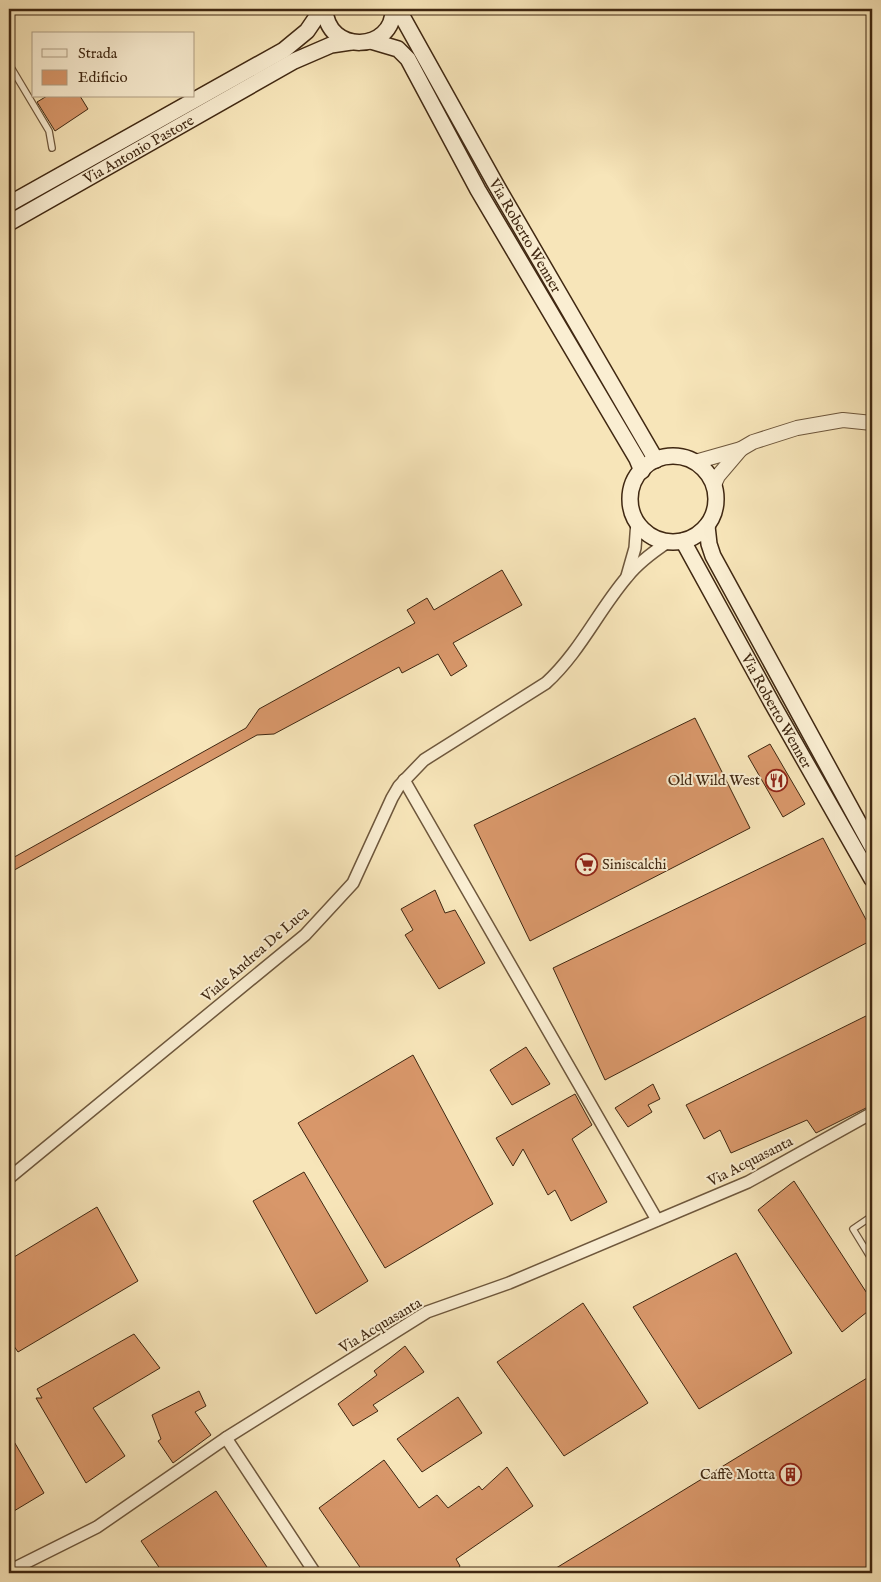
<svg xmlns="http://www.w3.org/2000/svg" width="881" height="1582" font-family="'IM FELL English',serif">
  <rect width="100%" height="100%" fill="#f7e5b9"/>
  <filter id="stains"><feTurbulence type="fractalNoise" baseFrequency=".004" numOctaves="4"/><feColorMatrix values="0 0 0 0 .2 0 0 0 0 .09 0 0 0 0 .02 0 0 0 .5 -.17"/></filter>
  <radialGradient id="worn" r=".72"><stop offset=".6" stop-color="#630" stop-opacity="0"/><stop offset="1" stop-color="#630" stop-opacity=".3"/></radialGradient>
  <g fill="#d8976a" stroke="#402812">
    <polygon points="47,96 80,96 88,109 55,131 37,102"/>
    <polygon points="502,570 522,605 453,643 467,666 451,676 438,654 402,673 399,667 274,734 257,735 9,873 9,860 246,728 259,709 415,623 407,610 427,598 434,610"/>
    <polygon points="695,718 750,828 530,941 474,825"/>
    <polygon points="770,744 805,804 783,817 748,756"/>
    <polygon points="823,838 872,931 872,940 605,1080 553,968"/>
    <polygon points="435,890 445,913 455,910 485,963 439,989 405,935 413,930 401,909"/>
    <polygon points="872,1013 872,1105 816,1133 807,1120 731,1153 720,1130 704,1139 686,1105"/>
    <polygon points="526,1047 550,1084 512,1105 490,1070"/>
    <polygon points="413,1055 493,1204 385,1268 298,1123"/>
    <polygon points="653,1084 660,1099 648,1105 652,1112 628,1127 615,1108"/>
    <polygon points="575,1094 592,1125 572,1139 607,1202 571,1221 555,1190 548,1195 523,1149 513,1166 496,1138"/>
    <polygon points="304,1172 368,1281 316,1314 253,1201"/>
    <polygon points="794,1181 872,1301 872,1308 842,1332 758,1210"/>
    <polygon points="97,1207 138,1281 18,1352 9,1339 9,1260"/>
    <polygon points="736,1253 792,1353 699,1409 633,1307"/>
    <polygon points="583,1303 648,1403 564,1456 497,1362"/>
    <polygon points="134,1334 160,1368 93,1408 125,1456 86,1483 36,1398 42,1398 37,1389"/>
    <polygon points="405,1346 424,1372 373,1405 378,1411 353,1426 338,1404 377,1375 374,1371"/>
    <polygon points="872,1375 872,1573 548,1573"/>
    <polygon points="199,1391 206,1406 195,1412 211,1435 173,1463 158,1441 161,1439 152,1415"/>
    <polygon points="458,1397 482,1433 422,1472 397,1439"/>
    <polygon points="9,1433 44,1493 9,1514"/>
    <polygon points="384,1460 419,1508 437,1495 448,1508 479,1486 482,1490 507,1467 533,1506 456,1559 460,1566 455,1573 364,1573 319,1508"/>
    <polygon points="216,1491 271,1573 163,1573 141,1541"/>
  </g>
  <g fill="none" stroke-linecap="round" stroke-linejoin="round">
    <defs>
      <g id="service">
        <polyline points="9,64 49,131 52,148"/>
        <polyline points="872,1216 853,1229 872,1260"/>
      </g>
      <g id="minor">
        <polyline points="627,576 635,548 637,521"/>
        <polyline points="404,780 657,1220"/>
        <path d="M9 1178 305 935 353 883 392 798 399 786 424 760 546 683C580 652 598 611 627 577 638 563 653 552 668 542"/>
        <polyline points="226,1438 315,1573"/>
        <polyline points="9,1571 97,1527 226,1438 427,1312 509,1283 748,1182 872,1113"/>
      </g>
      <g id="tertiary">
        <polyline points="695,462 741,449 753,442 797,428 843,420 872,423"/>
        <polyline points="714,485 718,476 741,449"/>
      </g>
      <g id="secondary">
        <path d="M325 9C327 55 394 52 393 9"/>
        <path id="s1" d="M398 9 495 183 656 460"/>
        <polyline points="371,41 398,49 408,59 478,190 637,459 642,471"/>
        <polyline points="9,204 284,50 307,31 322,9"/>
        <path id="s2" d="M9 223 294 61 331 45 351 42"/>
        <circle cx="673" cy="499" r="43"/>
        <polyline points="707,526 709,544 713,556 872,847"/>
        <path id="s3" d="M683 541 773 705 872 879"/>
      </g>
    </defs>
    <use href="#service" stroke="#6e573c" stroke-width="8"/>
    <use href="#minor" stroke="#6e573c" stroke-width="14"/>
    <use href="#tertiary" stroke="#6e573c" stroke-width="16"/>
    <use href="#secondary" stroke="#402812" stroke-width="18"/>
    <use href="#service" stroke="#faeed2" stroke-width="5.5"/>
    <use href="#minor" stroke="#faeed2" stroke-width="11"/>
    <use href="#tertiary" stroke="#faeed2" stroke-width="14"/>
    <use href="#secondary" stroke="#faeed2" stroke-width="15"/>
  </g>
  <defs>
    <symbol id="restaurant-ring" viewBox="-11 -11 22 22"><circle r="9.5" fill="#faeed2" stroke="#8f2418" stroke-width="1.5"/><path d="M-5-6h1v4h1v-4h1v4h1v-4h1v5L-1.5 .5V6h-2V.5L-5-1ZM5-6V6H3V1.5H1.5Q1.5-4 5-6Z" fill="#8f2418"/></symbol>
    <symbol id="supermarket-ring" viewBox="-11 -11 22 22"><circle r="9.5" fill="#faeed2" stroke="#8f2418" stroke-width="1.5"/><path d="M-6-5.5h2.5l.6 2H6L4.5 2H-2.5L-4.4-4H-6ZM-1.5 3.2a1.3 1.3 0 1 0 .1 0ZM3 3.2a1.3 1.3 0 1 0 .1 0Z" fill="#8f2418"/></symbol>
    <symbol id="building-ring" viewBox="-11 -11 22 22"><circle r="9.5" fill="#faeed2" stroke="#8f2418" stroke-width="1.5"/><path d="M-4-6H4V6H1V3H-1V6H-4ZM-2.5-4.3h1.7v1.8h-1.7ZM.8-4.3h1.7v1.8H.8ZM-2.5-1h1.7V.8h-1.7ZM.8-1h1.7V.8H.8Z" fill="#8f2418"/></symbol>
  </defs>
  <g fill-rule="evenodd">
    <use href="#restaurant-ring" x="764" y="768" width="25" height="25"/>
    <use href="#supermarket-ring" x="574" y="852" width="25" height="25"/>
    <use href="#building-ring" x="778" y="1462" width="25" height="25"/>
  </g>
  <g text-anchor="middle" stroke-width="4" stroke-linejoin="round" paint-order="stroke">
    <g font-size="15" fill="#402812" stroke="#faeed2">
      <text dy="5" stroke="none"><textPath href="#s2" startOffset="149">Via Antonio Pastore</textPath></text>
      <text dy="5" stroke="none"><textPath href="#s1" startOffset="260">Via Roberto Wenner</textPath></text>
      <text dy="5" stroke="none"><textPath href="#s3" startOffset="194">Via Roberto Wenner</textPath></text>
      <text transform="translate(255 954) rotate(-41)" y="5">Viale Andrea De Luca</text>
      <text transform="translate(750 1161) rotate(-27)" y="5">Via Acquasanta</text>
      <text transform="translate(380 1325) rotate(-31)" y="5">Via Acquasanta</text>
    </g>
    <g font-size="15" fill="#402812" stroke="#faeed2" text-anchor="end">
      <text x="760" y="785">Old Wild West</text>
      <text x="602" y="869" text-anchor="start">Siniscalchi</text>
      <text x="775" y="1479">Caffè Motta</text>
    </g>
  </g>
  <rect width="881" height="1582" fill="none" stroke="#f7e5b9" stroke-width="30"/>
  <rect x="10" y="10" width="861" height="1562" fill="none" stroke="#402812" stroke-width="2.5"/>
  <rect x="15" y="15" width="851" height="1552" fill="none" stroke="#402812"/>
  <rect x="32" y="32" width="162" height="65" fill="#faeed2" stroke="#b09f85"/>
  <rect x="42" y="49" width="25" height="8" fill="#faeed2" stroke="#b09f85"/>
  <text x="78" y="58" font-size="15" fill="#402812">Strada</text>
  <rect x="42" y="70" width="25" height="15" fill="#d8976a" stroke="#b09f85"/>
  <text x="78" y="82" font-size="15" fill="#402812">Edificio</text>
  <rect width="100%" height="100%" filter="url(#stains)"/>
  <rect width="100%" height="100%" fill="url(#worn)"/>
</svg>
